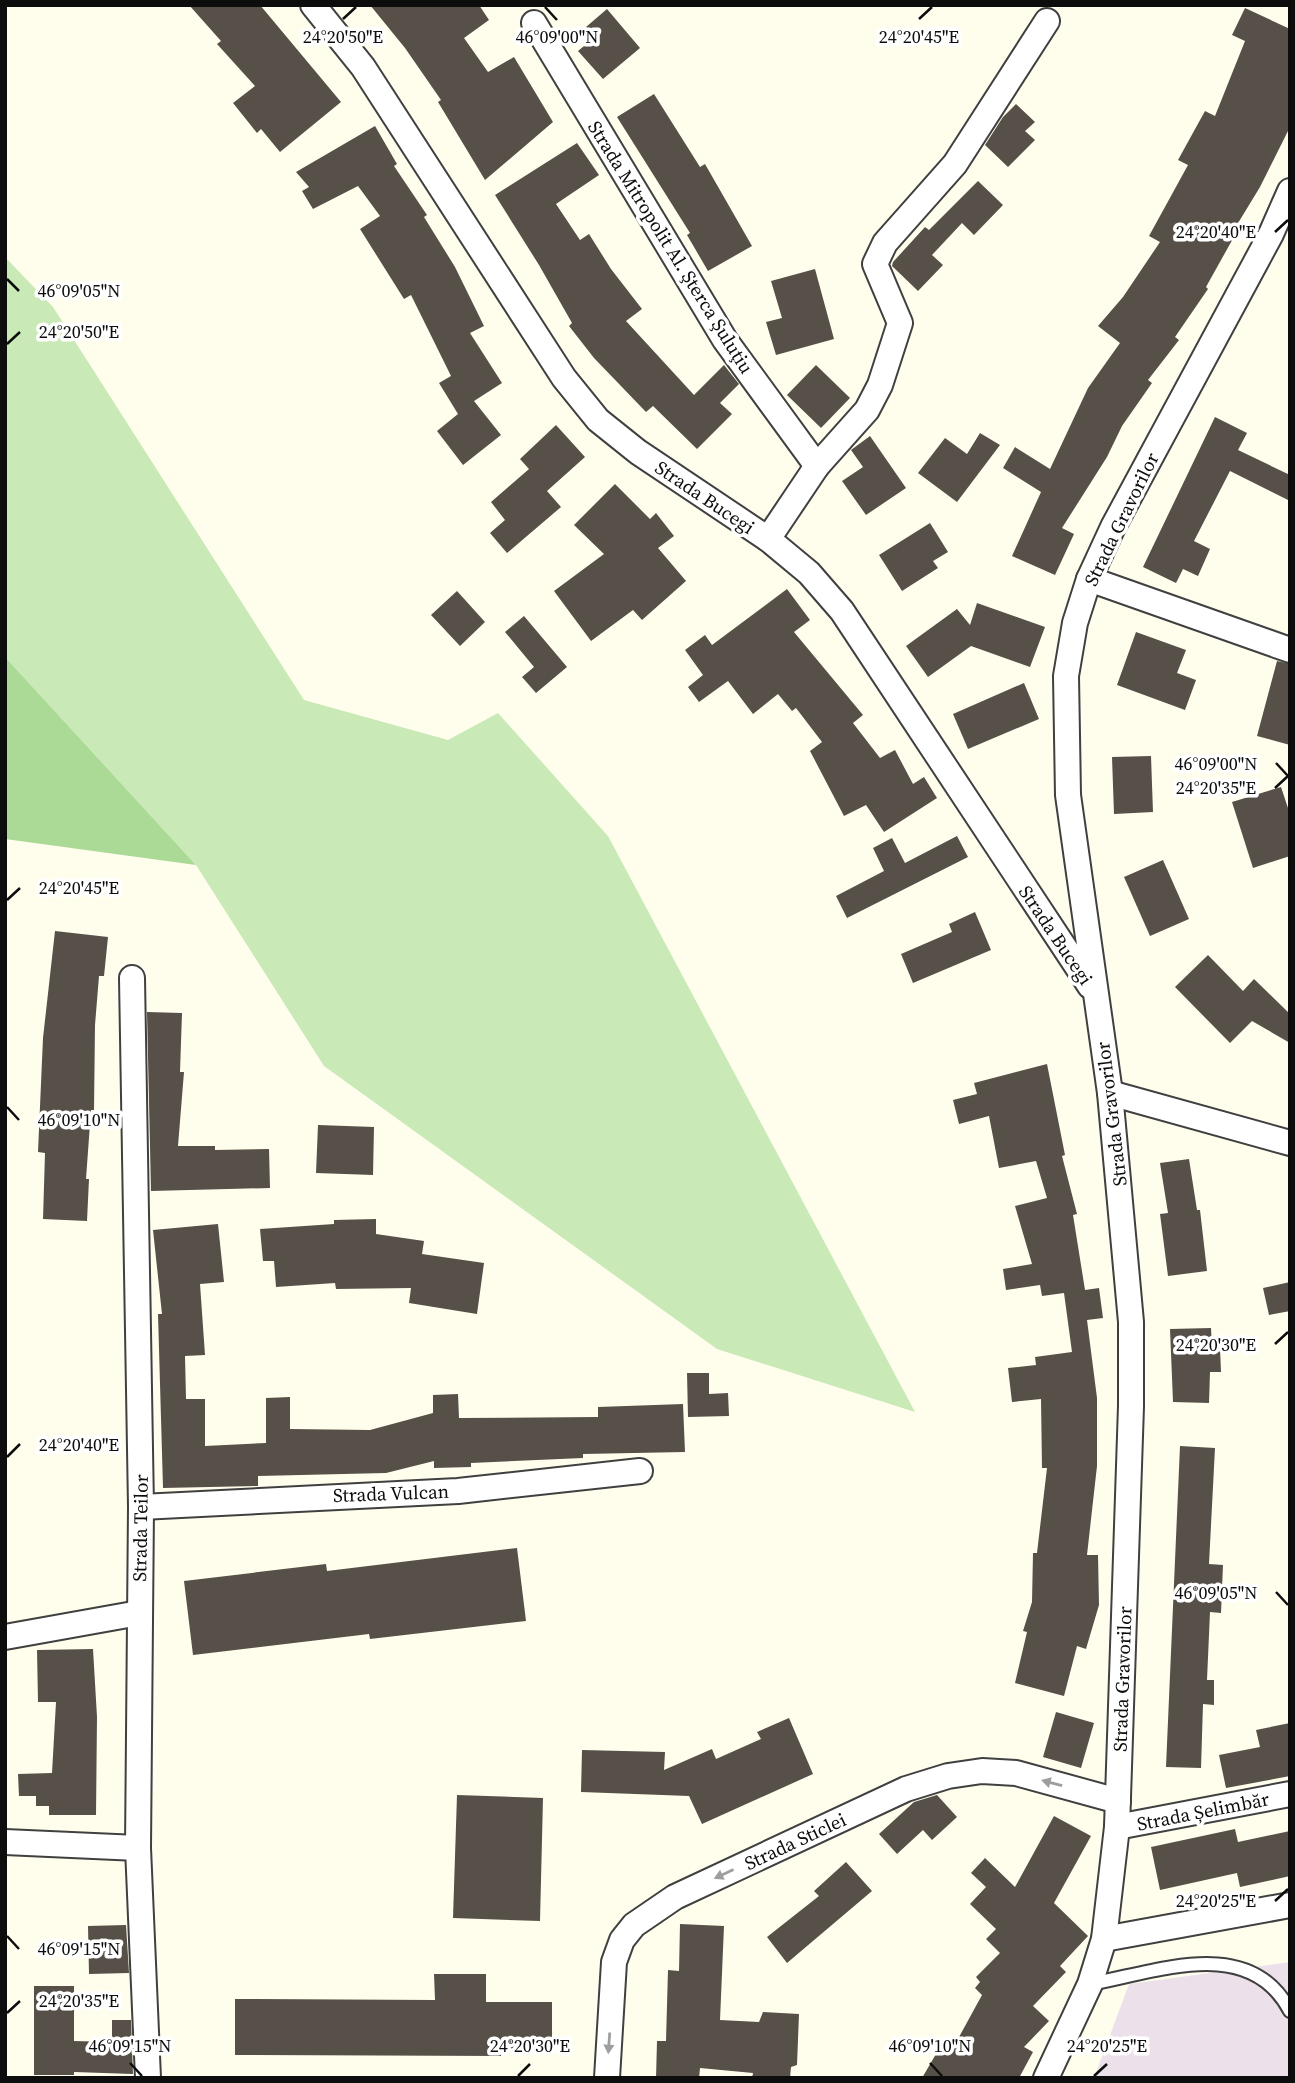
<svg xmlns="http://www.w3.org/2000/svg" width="1295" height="2083" font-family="'Source Serif 4',serif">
  <rect width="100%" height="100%" fill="#fffeed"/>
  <polygon fill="#ece1eb" points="1290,1962 1290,2078 1094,2078 1129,1984"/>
  <polygon fill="#c9e9b7" points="5,257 53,307 304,700 448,740 498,713 608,836 915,1412 717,1349 324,1066 196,865 5,657"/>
  <polygon fill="#abda96" points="5,657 196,865 5,839"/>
  <g fill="#565049">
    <polygon points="189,5 260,5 341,102 280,152 261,129 257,133 233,103 255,86 217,44 221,41"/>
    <polygon points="370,5 479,5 489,20 464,38 488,72 514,57 553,122 485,180 438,102 441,100 405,48"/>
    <polygon points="1245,8 1290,29 1290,127 1260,187 1232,233 1235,235 1206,287 1208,289 1175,337 1179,340 1148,380 1152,383 1122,426 1107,457 1062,528 1074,534 1055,575 1012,556 1041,492 1003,468 1015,447 1050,469 1088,388 1120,343 1098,326 1123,297 1160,242 1149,236 1188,165 1178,160 1205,111 1215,116 1245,41 1232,35"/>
    <polygon points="607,9 640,48 603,79 578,51 595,37 586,27"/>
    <polygon points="654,94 700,167 705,164 752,246 708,271 687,235 690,233 617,117"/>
    <polygon points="1016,104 1035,122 1025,131 1035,140 1008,167 985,145 1003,117"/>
    <polygon points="375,126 397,164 394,166 427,215 424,217 455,267 484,326 470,333 502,383 474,401 501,435 463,465 437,431 458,414 439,383 451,376 411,295 404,299 360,229 380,216 358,186 313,209 302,191 309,187 296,172"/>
    <polygon points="577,143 599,175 556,204 580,240 589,234 611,269 642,309 626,321 694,395 724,365 739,384 720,403 732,414 697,449 653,406 646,412 594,358 569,326 572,323 539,265 495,195"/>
    <polygon points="978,181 1003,205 974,235 962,223 932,255 943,265 918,291 892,266 893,262 925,227 929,230"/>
    <polygon points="815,269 834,339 776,355 766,322 782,318 771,281"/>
    <polygon points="816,365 850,398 821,428 787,395"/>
    <polygon points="1215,417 1247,433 1238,450 1290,475 1290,501 1230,471 1194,541 1210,549 1198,576 1183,569 1176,583 1143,567"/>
    <polygon points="556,425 585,457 547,491 561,507 507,553 490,533 505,520 491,502 529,469 520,459"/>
    <polygon points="980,433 1000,445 957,502 918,473 945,438 967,454"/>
    <polygon points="870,436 906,488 866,515 842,481 863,467 851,450"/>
    <polygon points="615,484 650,519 656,513 674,536 658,548 686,581 642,620 633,610 591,641 554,591 604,554 574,525"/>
    <polygon points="930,523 948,552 933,561 938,568 902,591 879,555"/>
    <polygon points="787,589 810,620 794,632 863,715 853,723 880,758 895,750 913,784 924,777 937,798 884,832 866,805 844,816 810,751 822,742 796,708 792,711 778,694 753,714 728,681 699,702 688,687 703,675 685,650 705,635 712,645"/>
    <polygon points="457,591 485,622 460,646 431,615"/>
    <polygon points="977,603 1045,627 1030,667 971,646 928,677 906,646 957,609 970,625"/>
    <polygon points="524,616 567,667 536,693 522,677 534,667 505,632"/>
    <polygon points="1136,632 1186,650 1177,673 1196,680 1185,710 1117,685"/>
    <polygon points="1277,661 1290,664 1290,745 1257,736"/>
    <polygon points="1024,683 1039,719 968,749 953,714"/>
    <polygon points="1151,756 1153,812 1114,814 1112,757"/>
    <polygon points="1281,787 1290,814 1290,856 1253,868 1232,802"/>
    <polygon points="957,836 968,857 847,918 836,896 884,871 873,848 892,838 905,863"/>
    <polygon points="1163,860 1189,919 1150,936 1124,877"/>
    <polygon points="975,912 991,950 913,983 901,954 952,932 949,924"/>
    <polygon points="55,931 108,937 104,976 99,976 95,1025 94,1110 91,1110 86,1179 89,1179 87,1221 43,1219 45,1153 38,1152 43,1038"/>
    <polygon points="1208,955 1243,991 1254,979 1290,1014 1290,1043 1252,1021 1230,1043 1175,987"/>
    <polygon points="147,1012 182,1013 180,1072 184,1072 178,1146 215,1146 215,1150 269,1149 270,1188 151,1191"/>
    <polygon points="1047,1064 1065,1155 1062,1156 1077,1214 1073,1215 1085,1290 1099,1288 1103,1318 1087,1320 1097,1398 1097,1466 1087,1555 1098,1555 1099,1605 1086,1649 1077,1646 1064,1696 1015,1683 1027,1632 1023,1631 1032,1602 1033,1553 1037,1553 1047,1468 1042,1468 1041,1399 1012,1402 1008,1368 1036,1365 1035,1357 1072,1352 1064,1293 1042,1296 1040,1285 1006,1290 1003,1269 1032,1264 1015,1206 1047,1198 1036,1161 999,1168 989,1116 959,1124 953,1100 977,1094 974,1083"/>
    <polygon points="318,1125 374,1127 373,1175 316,1173"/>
    <polygon points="1189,1159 1197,1210 1200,1210 1207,1271 1168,1276 1160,1214 1168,1213 1160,1163"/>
    <polygon points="376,1219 376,1234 424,1241 422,1254 484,1263 477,1314 409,1303 411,1288 336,1289 335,1283 276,1287 274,1261 263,1261 260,1229 334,1224 334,1220"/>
    <polygon points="218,1224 224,1282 200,1284 205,1355 185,1356 186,1399 205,1399 205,1446 266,1443 266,1398 290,1397 290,1429 370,1430 433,1413 433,1395 458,1394 459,1418 598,1417 598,1407 683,1404 685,1452 583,1454 583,1458 471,1463 471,1467 434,1468 434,1461 386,1473 258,1476 258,1486 163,1488 158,1314 162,1314 153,1230"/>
    <polygon points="1290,1282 1290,1311 1269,1315 1263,1288"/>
    <polygon points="1211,1328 1212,1348 1220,1348 1221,1372 1210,1372 1209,1403 1173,1402 1170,1329"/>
    <polygon points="687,1373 709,1373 709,1394 728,1393 729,1416 688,1417"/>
    <polygon points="1180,1446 1215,1448 1209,1564 1223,1565 1221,1613 1210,1612 1207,1680 1214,1680 1214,1705 1203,1704 1201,1768 1166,1767"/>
    <polygon points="517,1548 526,1621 370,1639 369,1634 193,1655 184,1581 326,1564 327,1571"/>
    <polygon points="93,1649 97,1717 96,1815 49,1815 49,1806 36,1806 36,1796 19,1796 18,1774 52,1773 56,1702 38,1702 37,1650"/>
    <polygon points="1056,1712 1094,1723 1081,1768 1043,1757"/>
    <polygon points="789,1718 813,1774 702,1824 689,1796 581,1792 582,1750 665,1752 664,1770 712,1749 716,1759 761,1739 757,1732"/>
    <polygon points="1290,1723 1290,1776 1226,1788 1219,1755 1260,1747 1256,1730"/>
    <polygon points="457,1795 543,1798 540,1921 453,1918"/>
    <polygon points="937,1795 957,1817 932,1840 923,1830 897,1854 879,1834 914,1802"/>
    <polygon points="1054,1816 1091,1836 1054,1903 1088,1936 1060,1966 1066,1972 1033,2006 1049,2021 1024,2047 1033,2052 1019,2078 922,2078 943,2042 953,2048 982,1995 975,1988 980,1982 976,1977 1000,1953 986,1939 996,1929 970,1904 986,1887 971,1873 985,1858 1015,1887"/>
    <polygon points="1235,1829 1238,1842 1290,1831 1290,1876 1240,1887 1237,1873 1160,1890 1151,1847"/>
    <polygon points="846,1862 872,1891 787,1963 767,1937 819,1896 814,1891"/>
    <polygon points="680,1924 724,1926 720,2020 759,2022 763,2012 799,2014 797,2065 791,2067 790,2078 752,2078 753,2073 700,2068 699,2078 656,2078 657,2041 666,2041 668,1970 679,1971"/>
    <polygon points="126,1925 129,1973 89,1974 88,1926"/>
    <polygon points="434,1974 486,1974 486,2002 552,2002 552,2049 501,2048 501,2056 235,2055 235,1999 435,2000"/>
    <polygon points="34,1986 74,1986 74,2041 112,2042 112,2020 131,2020 133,2074 74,2072 74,2075 34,2075"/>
  </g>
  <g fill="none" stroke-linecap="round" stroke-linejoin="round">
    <defs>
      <path id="service" d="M1090 1984C1157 1972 1250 1934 1290 2011"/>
      <g id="minor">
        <polyline points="313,5 363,67 564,378 598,420 638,452 768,539 809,573 842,611 1090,986"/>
        <polyline points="534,23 725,340 817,466"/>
        <polyline points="768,539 817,466 867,410 880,385 900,323 875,264 885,243 955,164 1047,21"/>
        <polyline points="1089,579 1290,650"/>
        <polyline points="132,978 141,1507 138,1848 148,2078"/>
        <polyline points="1110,1093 1290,1143"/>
        <polyline points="141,1507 458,1491 640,1471"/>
        <polyline points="5,1637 139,1613"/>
        <polyline points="1117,1827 1290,1794"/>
        <polyline points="5,1842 138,1848"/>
        <polyline points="1104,1939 1290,1905"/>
        <polyline points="607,2078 614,1962 622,1940 634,1925 675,1897 906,1789 948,1776 982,1771 1016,1773 1118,1801"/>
        <polyline points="1046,2078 1090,1984 1104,1939 1117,1827 1131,1406 1131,1322 1110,1093 1068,795 1066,676 1075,623 1089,579 1113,527 1271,234 1290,191"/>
      </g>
    </defs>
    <use href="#service" stroke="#404040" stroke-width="16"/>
    <use href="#minor" stroke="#404040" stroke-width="28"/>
    <use href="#service" stroke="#fff" stroke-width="12"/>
    <use href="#minor" stroke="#fff" stroke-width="24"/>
  </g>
  <defs><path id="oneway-solid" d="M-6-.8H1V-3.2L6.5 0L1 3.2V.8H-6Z" transform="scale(1.75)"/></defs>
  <g fill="#9e9e9e">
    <use href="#oneway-solid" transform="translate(1052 1783) rotate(-165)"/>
    <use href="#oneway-solid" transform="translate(724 1874) rotate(155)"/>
    <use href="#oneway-solid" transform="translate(609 2043) rotate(94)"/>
  </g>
  <path fill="none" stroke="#0d0d0d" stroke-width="2.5" d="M545 7 557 20M343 19 356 7M919 19 932 7M1275 232 1288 220M7 279 19 291M7 344 20 332M1276 763 1288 776M1275 788 1288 776M7 900 20 888M7 1107 19 1120M1275 1344 1288 1332M7 1457 20 1444M1276 1592 1288 1605M1275 1901 1288 1889M7 1936 19 1949M7 2013 20 2001M130 2063 142 2076M930 2063 942 2076M518 2076 530 2064M1094 2076 1107 2064"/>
  <g text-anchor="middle" stroke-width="7" stroke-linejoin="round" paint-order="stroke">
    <g font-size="19" fill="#0d0d0d" stroke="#fff">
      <text transform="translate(671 247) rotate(58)" y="7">Strada Mitropolit Al. Şterca Şuluţiu</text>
      <text transform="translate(705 497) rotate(34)" y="7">Strada Bucegi</text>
      <text transform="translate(1121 519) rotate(-64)" y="7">Strada Gravorilor</text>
      <text transform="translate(1056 935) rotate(56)" y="7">Strada Bucegi</text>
      <text transform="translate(1111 1114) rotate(-97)" y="7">Strada Gravorilor</text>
      <text transform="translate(391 1493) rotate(-2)" y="7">Strada Vulcan</text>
      <text transform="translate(140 1528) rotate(-89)" y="7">Strada Teilor</text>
      <text transform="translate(1122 1679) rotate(-88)" y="7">Strada Gravorilor</text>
      <text transform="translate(1203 1811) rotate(-11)" y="7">Strada Șelimbăr</text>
      <text transform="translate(795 1841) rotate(-25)" y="7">Strada Sticlei</text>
    </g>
  </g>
  <g font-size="18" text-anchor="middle" fill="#0d0d0d" stroke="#fff" stroke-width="7" stroke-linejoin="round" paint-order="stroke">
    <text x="343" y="43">24°20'50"E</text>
    <text x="919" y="43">24°20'45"E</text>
    <text x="557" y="43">46°09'00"N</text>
    <text x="1216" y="238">24°20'40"E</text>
    <text x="79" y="297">46°09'05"N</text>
    <text x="79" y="338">24°20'50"E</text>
    <text x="1216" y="770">46°09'00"N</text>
    <text x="1216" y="794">24°20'35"E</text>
    <text x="79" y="894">24°20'45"E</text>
    <text x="79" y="1126">46°09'10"N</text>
    <text x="1216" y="1351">24°20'30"E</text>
    <text x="79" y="1451">24°20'40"E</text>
    <text x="1216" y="1599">46°09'05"N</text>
    <text x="1216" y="1907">24°20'25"E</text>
    <text x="79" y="1955">46°09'15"N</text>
    <text x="79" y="2007">24°20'35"E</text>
    <text x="130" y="2052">46°09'15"N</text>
    <text x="930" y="2052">46°09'10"N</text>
    <text x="530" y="2052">24°20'30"E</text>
    <text x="1107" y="2052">24°20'25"E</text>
  </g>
  <rect width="1295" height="2083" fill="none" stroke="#0d0d0d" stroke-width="14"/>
</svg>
